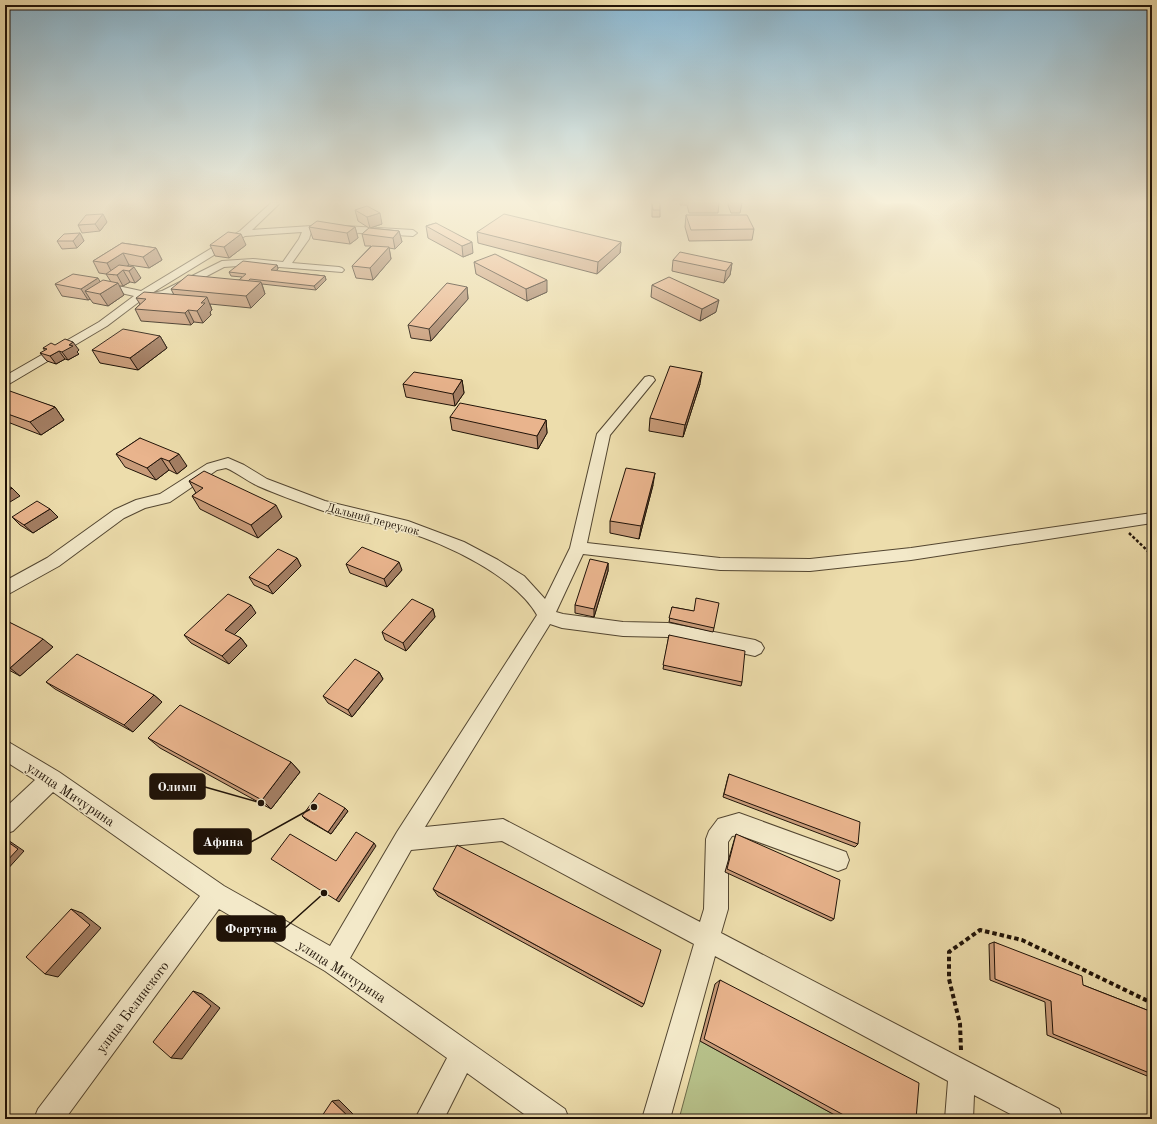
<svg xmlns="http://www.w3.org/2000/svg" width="1157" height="1124" font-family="'Old Standard TT',serif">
  <rect width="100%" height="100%" fill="#edddac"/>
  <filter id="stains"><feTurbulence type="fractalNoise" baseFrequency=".005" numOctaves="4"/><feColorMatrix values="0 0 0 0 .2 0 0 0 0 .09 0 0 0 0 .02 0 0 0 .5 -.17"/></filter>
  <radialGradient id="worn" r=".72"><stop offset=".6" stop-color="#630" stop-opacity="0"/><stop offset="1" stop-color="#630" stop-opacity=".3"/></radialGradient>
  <polygon fill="#b7c18a" stroke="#6c6a49" points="700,1041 842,1119 679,1119"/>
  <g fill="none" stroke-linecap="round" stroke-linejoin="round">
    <defs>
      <g id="minor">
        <path d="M271 203H280L252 230 327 225 413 230 417 233 413 236 327 231 311 232 309 239 292 263 339 267 342 268 344 270 342 272 253 265 224 267 169 296 150 299 144 298 107 326 9 384 5 385V376L99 322 134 296 96 287 95 285 96 283 100 282 141 291 240 231ZM302 232 299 239 283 262 253 259 222 261 162 291 152 293 245 236Z"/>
        <path d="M649 376 653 377 655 380 610 435 587 543 720 558 810 559 911 548 1152 513V523L911 560 810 571 720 570 583 554 556 612 563 614 623 622 668 623 755 640 761 643 764 648 761 653 755 656 668 637 623 636 562 628 550 624 425 827 503 819 700 922 704 909 706 839 709 831 718 819 739 813 846 852 849 860 846 868 838 871 739 835 732 836 728 842V909L721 933 1059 1109 1063 1119H1020L974 1095 973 1119H945L948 1081 715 956 670 1119H642L694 944 502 841 411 850 350 958 565 1109 569 1119H531L467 1073 444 1119H415L447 1058 325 971 219 909 65 1119H34L38 1109 200 896 53 792 13 831 5 834V808L35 780 5 761V740L59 772 224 886 330 946 397 832 537 615C515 576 445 543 403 531 374 523 343 519 315 508 296 501 276 494 258 486 247 481 238 473 226 468L217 470 170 502 145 508 124 518 59 566 5 596V581L47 558 114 510 136 500 160 494 207 464 228 458 244 465 267 479 325 501 408 521 464 542 498 560 524 576 545 599 570 548 597 434 645 377Z"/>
      </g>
    </defs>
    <use href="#minor" stroke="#534631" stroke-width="2"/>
    <polyline stroke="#201308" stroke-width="2.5" stroke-dasharray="3 2" stroke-linecap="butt" points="1129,533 1152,555"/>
    <polyline stroke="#201308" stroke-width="4" stroke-dasharray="4.5 3" stroke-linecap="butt" points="961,1050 960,1024 949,979 949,952 980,930 1022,940 1152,1003"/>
    <use href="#minor" fill="#f3e9c9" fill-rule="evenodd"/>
  </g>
  <g fill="#c89b79" stroke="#201308">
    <polygon points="652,203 660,210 660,217 652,217"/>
    <polygon points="680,203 719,203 718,213 689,213 687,205 680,205"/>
    <polygon points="728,203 742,203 740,213 731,213 728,205"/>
    <polygon points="355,210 382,224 370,228 399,231 402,242 395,249 389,248 391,259 373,280 356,278 352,266 371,246 365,246 362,234 369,228 358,221"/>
    <polygon points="686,215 754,229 752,240 689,241 685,227"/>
    <polygon points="107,222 100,231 82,233 78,225"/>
    <polygon points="436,223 473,253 463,257 428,238 426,226"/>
    <polygon points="309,227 355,227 358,238 350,244 313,239"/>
    <polygon points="477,232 621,242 620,253 597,274 478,243"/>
    <polygon points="80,233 84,241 77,248 62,249 57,241"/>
    <polygon points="122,243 156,248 162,260 149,268 129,265 127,266 141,278 135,283 130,282 123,286 119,286 124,295 108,306 93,303 90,299 88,300 62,296 55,284 101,282 111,282 106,274 99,273 93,261"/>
    <polygon points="210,245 246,245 229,258 215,256"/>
    <polygon points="673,260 732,263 730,275 724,283 672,271"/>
    <polygon points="474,262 547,292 527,301 476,274"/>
    <polygon points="277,265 278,269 276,271 325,276 326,280 316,290 262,284 265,294 251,308 210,304 212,310 210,312 211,315 203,323 194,322 191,325 141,321 135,309 140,304 136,298 174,295 171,289 239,280 242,277 231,276 229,272"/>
    <polygon points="652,285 716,312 700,321 651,297"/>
    <polygon points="467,287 468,299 431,341 411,338 408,325"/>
    <polygon points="160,336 167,348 138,370 100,363 92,350"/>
    <polygon points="43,348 79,350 77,352 79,354 68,360 65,359 56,364 47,361 40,353 45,351"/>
    <polygon points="462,380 464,393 455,406 406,397 403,384"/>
    <polygon points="700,384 683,437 649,431 650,418"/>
    <polygon points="5,391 55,407 64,420 41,435 5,421"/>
    <polygon points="450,417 546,420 547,433 538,449 452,430"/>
    <polygon points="140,438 187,466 177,474 169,470 156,480 125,467 116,454"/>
    <polygon points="189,481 282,517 258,538 200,509 192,496 196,493"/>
    <polygon points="653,485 639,539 610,533 610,521"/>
    <polygon points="50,509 58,517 33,533 20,525 12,517"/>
    <polygon points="297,558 301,566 273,594 254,585 249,577"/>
    <polygon points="608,563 608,571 594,617 575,613 575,605"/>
    <polygon points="346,564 402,570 387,587 350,573"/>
    <polygon points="672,607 693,611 714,628 713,632 669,622"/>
    <polygon points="433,609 435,617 406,651 385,640 382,632"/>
    <polygon points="256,613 234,635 241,638 247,646 229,664 191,643 184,635"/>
    <polygon points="5,620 53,647 20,676 5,668"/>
    <polygon points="669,635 742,682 741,686 663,669"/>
    <polygon points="379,672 383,679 352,717 328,703 323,696"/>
    <polygon points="46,682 154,695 162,702 133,732 55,689"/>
    <polygon points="148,738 291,762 300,772 271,809 160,748"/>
    <polygon points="729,774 858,844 855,847 723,797 728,777"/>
    <polygon points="348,811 331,834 305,819 302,816"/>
    <polygon points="736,834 834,919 831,921 725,872 735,837"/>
    <polygon points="433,889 644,1004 642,1007 438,896"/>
    <polygon points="994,942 1083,985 1152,1012 1152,1078 1047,1035 1045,1002 990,980 989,944"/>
    <polygon points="720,980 916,1119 842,1119 700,1041 715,984"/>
  </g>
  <g fill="#a37e63" stroke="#201308">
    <polygon points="380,213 382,224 370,228 367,217"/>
    <polygon points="103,214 107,222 100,231 95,224"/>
    <polygon points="355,227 358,238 350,244 347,233"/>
    <polygon points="399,231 402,242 395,249 393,238"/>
    <polygon points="80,233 84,241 77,248 73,241"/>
    <polygon points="241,234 246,245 229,258 224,247"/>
    <polygon points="472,242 473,253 463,257 462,246"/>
    <polygon points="621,242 620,253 597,274 598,262"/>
    <polygon points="389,247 391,259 373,280 370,268"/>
    <polygon points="156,248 162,260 149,268 143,257"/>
    <polygon points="123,253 129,265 113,275 107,263"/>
    <polygon points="732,263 730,275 724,283 726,271"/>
    <polygon points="277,265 278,269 272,274 271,270"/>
    <polygon points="134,267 141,278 135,283 129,271"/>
    <polygon points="123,270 130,282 123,286 117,275"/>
    <polygon points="325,276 326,280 316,290 314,286"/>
    <polygon points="98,278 105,290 85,291 90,299 88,300 81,289"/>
    <polygon points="547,280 547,292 527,301 526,289"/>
    <polygon points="261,282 265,294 251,308 246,296"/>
    <polygon points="118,283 124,295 108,306 100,294"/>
    <polygon points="467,287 468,299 431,341 429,329"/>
    <polygon points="207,297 212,310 210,312 211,315 203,323 197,311 201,303"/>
    <polygon points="719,300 716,312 700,321 702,309"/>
    <polygon points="188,310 194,322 191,325 185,313"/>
    <polygon points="160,336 167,348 138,370 130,358"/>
    <polygon points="73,342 79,350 77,352 79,354 68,360 62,352 69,345"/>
    <polygon points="59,351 65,359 56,364 50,356"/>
    <polygon points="702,372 700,384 683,437 685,425"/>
    <polygon points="462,380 464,393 455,406 453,394"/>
    <polygon points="55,407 64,420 41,435 30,422"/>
    <polygon points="546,420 547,433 538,449 537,436"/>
    <polygon points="179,454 187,466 177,474 169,461"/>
    <polygon points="161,458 169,470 156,480 147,468"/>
    <polygon points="655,473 653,485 639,539 641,526"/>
    <polygon points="12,488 20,496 5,505 5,492"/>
    <polygon points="276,505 282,517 258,538 251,525"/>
    <polygon points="50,509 58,517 33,533 24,525"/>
    <polygon points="297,558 301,566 273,594 268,586"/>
    <polygon points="399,562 402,570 387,587 384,579"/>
    <polygon points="608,563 608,571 594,617 594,609"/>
    <polygon points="251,605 256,613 231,638 225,630"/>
    <polygon points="433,609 435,617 406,651 403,643"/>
    <polygon points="241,638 247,646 229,664 222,656"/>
    <polygon points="43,639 53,647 20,676 10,668"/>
    <polygon points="379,672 383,679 352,717 348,710"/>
    <polygon points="154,695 162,702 133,732 124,725"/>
    <polygon points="291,762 300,772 271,809 262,800"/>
    <polygon points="345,808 348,811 331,834 328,832"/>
    <polygon points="5,838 24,851 5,872"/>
    <polygon points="374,843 376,846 339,902 336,900"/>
    <polygon points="71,909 82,913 101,928 58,977 45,974"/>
    <polygon points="193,991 202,994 220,1008 182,1059 171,1058"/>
    <polygon points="339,1100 358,1119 351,1119 332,1101"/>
  </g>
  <g fill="#e9b48d" stroke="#201308">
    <polygon points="652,203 660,203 660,210 653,210"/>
    <polygon points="367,206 380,213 367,217 355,210"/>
    <polygon points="103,214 95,224 78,225 86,215"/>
    <polygon points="504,214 621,242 598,262 477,232"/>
    <polygon points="686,215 747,215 754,229 691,230"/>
    <polygon points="317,221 355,227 347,233 309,227"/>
    <polygon points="436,223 472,242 462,246 426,226"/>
    <polygon points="369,228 399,231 393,238 362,234"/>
    <polygon points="228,232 241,234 224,247 210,245"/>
    <polygon points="80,233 73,241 57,241 64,234"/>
    <polygon points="122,243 156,248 143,257 123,253 107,263 93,261"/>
    <polygon points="372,246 389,247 370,268 352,266"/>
    <polygon points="680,252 732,263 726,271 673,260"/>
    <polygon points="495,254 547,280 526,289 474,262"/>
    <polygon points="243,261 277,265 271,270 325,276 314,286 250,279 248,281 239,280 246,274 229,272"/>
    <polygon points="119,265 134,267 129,271 123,270 117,275 106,274"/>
    <polygon points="73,274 98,278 81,289 55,284"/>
    <polygon points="188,275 261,282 246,296 171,289"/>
    <polygon points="669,277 719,300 702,309 652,285"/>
    <polygon points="103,280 118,283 100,294 85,291"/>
    <polygon points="447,283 467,287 429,329 408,325"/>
    <polygon points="144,292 207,297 201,303 205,303 197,311 188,310 185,313 135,309 146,299 136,298"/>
    <polygon points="123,329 160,336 130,358 92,350"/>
    <polygon points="65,339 73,342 69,345 73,346 62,352 59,351 50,356 40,353 47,349 43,348 51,343 55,345"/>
    <polygon points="670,366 702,372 685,425 650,418"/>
    <polygon points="414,372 462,380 453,394 403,384"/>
    <polygon points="7,390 55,407 30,422 5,413 5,391"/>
    <polygon points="460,403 546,420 537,436 450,417"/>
    <polygon points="140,438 179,454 169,461 161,458 147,468 116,454"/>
    <polygon points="626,468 655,473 641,526 610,521"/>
    <polygon points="204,471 276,505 251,525 192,496 203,488 189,481"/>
    <polygon points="5,484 12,488 5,492"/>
    <polygon points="37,501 50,509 24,525 12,517"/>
    <polygon points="362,547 399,562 384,579 346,564"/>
    <polygon points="278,549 297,558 268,586 249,577"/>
    <polygon points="590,559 608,563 594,609 575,605"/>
    <polygon points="228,594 251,605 225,630 241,638 222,656 184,635"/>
    <polygon points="696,598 719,603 714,628 669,618 672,607 694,611"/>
    <polygon points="412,599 433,609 403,643 382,632"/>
    <polygon points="5,620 43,639 10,668 5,665"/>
    <polygon points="669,635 745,651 742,682 663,665"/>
    <polygon points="77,654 154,695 124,725 46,682"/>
    <polygon points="355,659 379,672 348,710 323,696"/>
    <polygon points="180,705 291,762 262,800 148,738"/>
    <polygon points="729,774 860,822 858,844 724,794"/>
    <polygon points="319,793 345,808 328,832 302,816"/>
    <polygon points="356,832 374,843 336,900 271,859 290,834 336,861"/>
    <polygon points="736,834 840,880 834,919 727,869"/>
    <polygon points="5,840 18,849 5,863"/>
    <polygon points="457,845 661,950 644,1004 433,889"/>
    <polygon points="71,909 90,925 45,974 26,957"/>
    <polygon points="994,942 1082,976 1083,985 1152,1012 1152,1074 1053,1034 1051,1001 995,979"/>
    <polygon points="720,980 919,1083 916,1119 851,1119 704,1039"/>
    <polygon points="193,991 211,1006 171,1058 153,1042"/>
    <polygon points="332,1101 351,1119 320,1119"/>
  </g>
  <linearGradient id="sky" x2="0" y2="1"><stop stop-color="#89b7d2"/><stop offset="0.56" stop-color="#f7f0da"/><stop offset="1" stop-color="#f7f0da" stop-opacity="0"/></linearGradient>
  <rect width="1157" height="361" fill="url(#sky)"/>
  <g text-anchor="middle" stroke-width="3" stroke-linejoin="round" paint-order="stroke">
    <g font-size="12" fill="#201308" stroke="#f3e9c9">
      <text transform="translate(373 519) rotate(15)" y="4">Дальний переулок</text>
    </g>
    <g font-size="14" fill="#201308" stroke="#f3e9c9">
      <text transform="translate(71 794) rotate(34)" y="5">улица Мичурина</text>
      <text transform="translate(342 971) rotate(33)" y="5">улица Мичурина</text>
      <text transform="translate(132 1007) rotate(-53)" y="5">улица Белинского</text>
    </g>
  </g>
  <path fill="none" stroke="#201308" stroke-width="1.5" d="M261 803L205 787M314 807L251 842M324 893L285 928"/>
  <g fill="#201308" stroke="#f3e9c9" stroke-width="1.5">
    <circle cx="261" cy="803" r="4"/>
    <circle cx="314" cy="807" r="4"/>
    <circle cx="324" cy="893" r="4"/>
  </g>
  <g fill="#201308" stroke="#201308" stroke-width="1.5">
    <rect x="150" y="774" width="55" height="25" rx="4"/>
    <rect x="194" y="829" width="57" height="25" rx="4"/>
    <rect x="217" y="916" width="68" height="25" rx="4"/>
  </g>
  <g font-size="13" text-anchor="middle" font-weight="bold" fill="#fff">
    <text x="177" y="791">Олимп</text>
    <text x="223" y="846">Афина</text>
    <text x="251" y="933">Фортуна</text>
  </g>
  <rect width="1157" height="1124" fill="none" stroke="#edddac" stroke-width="20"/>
  <rect x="6" y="6" width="1145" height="1112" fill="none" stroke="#201308" stroke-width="2"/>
  <rect x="10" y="10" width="1137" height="1104" fill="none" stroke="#201308"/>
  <rect width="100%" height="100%" filter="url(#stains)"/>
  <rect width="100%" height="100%" fill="url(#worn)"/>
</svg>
